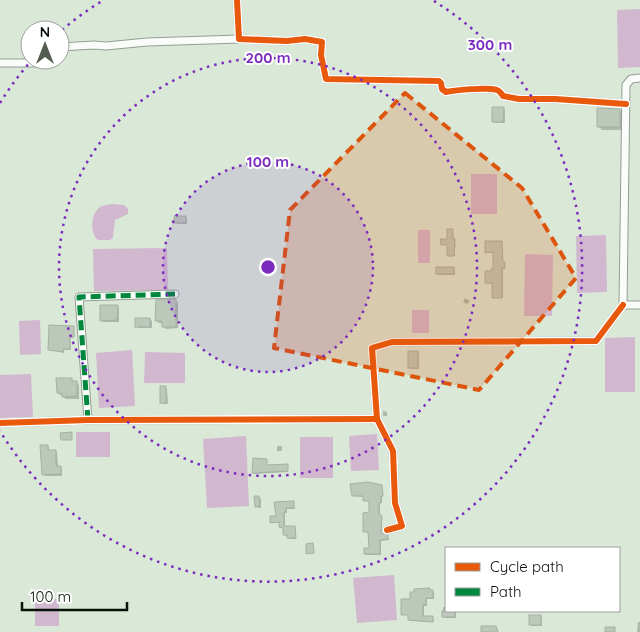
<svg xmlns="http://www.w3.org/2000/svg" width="640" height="632" font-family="Quicksand,sans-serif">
  <rect width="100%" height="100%" fill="#d9e8d7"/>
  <g fill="#d1b8cf">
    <polygon points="640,9 640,67 618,68 617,10"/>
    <rect x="471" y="174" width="26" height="40"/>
    <path d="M112 204 124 205 128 209V214L115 220 113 238 110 240H98C90 234 90 214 100 207 103 205 108 205 112 204Z"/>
    <rect x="418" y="230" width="12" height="33"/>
    <polygon points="606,235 607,292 577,293 576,236"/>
    <polygon points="167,248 168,290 94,291 93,249"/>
    <polygon points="525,254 553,255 552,316 524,316"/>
    <rect x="412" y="310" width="17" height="23"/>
    <polygon points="40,320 41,354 20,355 19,321"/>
    <polygon points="635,337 635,392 605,392 605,338"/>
    <polygon points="132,350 135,406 99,408 96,353"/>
    <polygon points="145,352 185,353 185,383 144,383"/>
    <polygon points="31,374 33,417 0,418 0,375"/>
    <rect x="76" y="432" width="34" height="25"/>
    <polygon points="377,434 379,470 351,471 349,436"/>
    <polygon points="246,436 249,506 207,508 203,439"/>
    <rect x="300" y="437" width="33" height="41"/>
    <polygon points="394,575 397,620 357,623 353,578"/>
    <rect x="35" y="599" width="24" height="27"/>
  </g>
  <g fill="#0003">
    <polygon points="503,108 505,110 505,123 495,123 493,121"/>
    <polygon points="620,110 623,113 623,130 602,130 599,127"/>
    <polygon points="185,217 187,219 187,224 177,224 176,222"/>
    <polygon points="452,230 456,247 454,247 455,256 450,256 448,245 442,244 448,240"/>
    <polygon points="501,242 503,263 505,265 505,269 503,269 503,298 495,298 493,284 486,283 494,270 494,253 486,252"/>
    <polygon points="453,268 455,270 455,275 439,275 438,273"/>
    <polygon points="465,298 470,301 467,304 463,302"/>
    <polygon points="176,300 178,303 178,328 166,329 163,326 163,323 159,323 157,321"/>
    <polygon points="117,306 119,308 119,322 103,322 101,320"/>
    <polygon points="150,319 152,321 152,328 138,328 136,326"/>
    <polygon points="73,328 74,338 70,338 71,350 64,350 64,353 49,349"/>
    <polygon points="418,352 419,354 419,369 411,369 409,367"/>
    <polygon points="71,379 79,385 79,399 66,399 58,393"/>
    <polygon points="165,387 167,389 168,404 163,404 162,402"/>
    <polygon points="383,411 387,412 387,416 383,416"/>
    <polygon points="48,446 50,452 56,451 57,453 58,467 62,469 62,476 45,476 43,474"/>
    <rect x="277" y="446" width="5" height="5"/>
    <polygon points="266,461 267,466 287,465 288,472 254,474 253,473"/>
    <polygon points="382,486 383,497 382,497 382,503 380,503 380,516 382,518 382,535 388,536 389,540 381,541 381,555 366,555 365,554 370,549 370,533 364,531 371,513 371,502 365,501 364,497 353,496"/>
    <polygon points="259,497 261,499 261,508 258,508 256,506"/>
    <polygon points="293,502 295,509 287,509 287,513 285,513 285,528 296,529 296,539 289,539 288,536 284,535 284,528 280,527 280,523 272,522 277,517 276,503"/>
    <polygon points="431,591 434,592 434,599 427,599 427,606 424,606 424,617 433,617 434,622 410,621 409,615 402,614 411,600"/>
    <polygon points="443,607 446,607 446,611 456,611 456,618 445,618 443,616"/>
    <polygon points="541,616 542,618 542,626 532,626 530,624"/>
    <polygon points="638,622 640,622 640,632 637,632"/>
  </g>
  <g fill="#bcc8ba" stroke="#a6b1a4">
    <polygon points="492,107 504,107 503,122 492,122"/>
    <polygon points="597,108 620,109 620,127 597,127"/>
    <rect x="174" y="216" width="12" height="7"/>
    <polygon points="447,229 453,229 453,239 455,239 454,256 447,256 447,245 441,245 440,239 447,239"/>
    <polygon points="485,241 502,241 503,262 505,262 505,268 502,268 502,298 492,298 492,283 485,283 485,271 491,271 491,269 493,269 493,252 485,253"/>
    <rect x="436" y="267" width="18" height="7"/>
    <polygon points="176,299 176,327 162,327 162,321 155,321 156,300"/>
    <polygon points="100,305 118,305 117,320 100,321"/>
    <rect x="135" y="318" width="15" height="9"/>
    <polygon points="49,325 74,326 74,337 70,337 70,349 63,349 63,352 48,350"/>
    <rect x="408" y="351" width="10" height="17"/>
    <polygon points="56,378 72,378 72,381 77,381 77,396 62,397 62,393 57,393"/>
    <rect x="160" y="386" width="6" height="17"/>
    <polygon points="72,432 72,440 61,440 60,433"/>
    <polygon points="40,445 48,445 48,450 56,450 56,466 61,466 61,474 42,475"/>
    <polygon points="253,458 267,459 267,465 288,464 288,471 252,473"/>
    <polygon points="368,482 382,485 383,496 381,496 381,503 379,503 379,514 382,516 381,533 388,535 388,539 380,540 380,554 364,554 364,548 369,548 368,532 363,532 363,513 369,512 369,501 363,501 363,496 352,496 350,484"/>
    <polygon points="254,496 259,496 260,506 255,507"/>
    <polygon points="294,501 294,508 286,508 286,512 284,512 284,526 295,526 296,538 287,538 287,535 283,535 283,528 279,527 279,522 270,523 270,516 276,516 274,502"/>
    <polygon points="313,543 314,553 306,554 306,544"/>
    <polygon points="430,588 430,590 433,590 433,598 426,598 426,605 423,605 423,616 433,616 433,622 408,620 408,615 401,615 401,599 410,599 410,592 414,592 414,589"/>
    <rect x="442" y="611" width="13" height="6"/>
    <rect x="529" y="615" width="12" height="10"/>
    <polygon points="481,626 496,626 498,632 481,632"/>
    <rect x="605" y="627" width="10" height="5"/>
  </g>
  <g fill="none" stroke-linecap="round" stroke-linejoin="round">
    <defs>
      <g id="minor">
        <path d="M237 0 239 39 287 41 305 39 322 42 321 55 326 79 439 81 441 83 442 89 446 92C456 90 488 87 497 90 500 91 501 93 503 96L519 99H555L626 104"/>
        <polyline points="60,47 94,45 106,46 147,42 239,39"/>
        <polyline points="0,63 40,63 57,60"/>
        <polyline points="640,78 631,79 626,85 623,305 640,305"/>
        <polyline points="88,420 79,297 175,294"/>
        <polyline points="0,423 88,420 377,419"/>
        <polyline points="387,530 402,526 395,503 393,451 377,419 372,348 392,342 596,341 623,305"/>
      </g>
    </defs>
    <use href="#minor" stroke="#939f92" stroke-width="9"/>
    <use href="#minor" stroke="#f9fcf9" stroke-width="7"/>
    <polyline stroke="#00873e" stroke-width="5" stroke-dasharray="10 5" stroke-linecap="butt" points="88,420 79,297 175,294"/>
    <defs>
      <g id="cycleway">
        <path d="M237 0 239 39 287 41 305 39 322 42 321 55 326 79 439 81 441 83 442 89 446 92C456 90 488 87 497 90 500 91 501 93 503 96L519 99H555L626 104"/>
        <polyline points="0,423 88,420 377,419"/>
        <polyline points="387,530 402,526 395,503 393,451 377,419 372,348 392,342 596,341 623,305"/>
      </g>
    </defs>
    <use href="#cycleway" stroke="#fff" stroke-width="9"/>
    <use href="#cycleway" stroke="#e8590c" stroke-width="6"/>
  </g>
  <path fill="#dd550c" fill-opacity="0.2" stroke="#dd550c" stroke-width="4" stroke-dasharray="10 6" stroke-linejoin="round" d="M405 93 522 188 576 278 479 390 274 348 290 210Z"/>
  <circle cx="268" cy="267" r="105" fill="#7b2cbf" fill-opacity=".12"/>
  <g fill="none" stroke="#7b2cbf" stroke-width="2.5" stroke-dasharray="2.5 5">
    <circle cx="268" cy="267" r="105"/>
    <circle cx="268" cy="267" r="209"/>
    <path d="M0 103A314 314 0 0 1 31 61M62 30A314 314 0 0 1 102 1M434 1A314 314 0 1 1 0 431"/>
  </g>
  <circle cx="268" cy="267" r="8" fill="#7b2cbf" stroke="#fff" stroke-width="2.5"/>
  <g font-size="15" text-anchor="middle" font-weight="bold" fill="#7b2cbf" stroke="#fff" stroke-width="4" stroke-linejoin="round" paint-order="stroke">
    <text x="490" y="50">300 m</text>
    <text x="268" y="63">200 m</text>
    <text x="268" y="167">100 m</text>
  </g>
  <rect x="445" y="547" width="175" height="65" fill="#ffffff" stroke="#9da09c"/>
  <rect x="455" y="563" width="25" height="8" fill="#e8590c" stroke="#9da09c"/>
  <text x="490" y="572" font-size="15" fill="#091208">Cycle path</text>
  <rect x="455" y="588" width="25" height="8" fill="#00873e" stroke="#9da09c"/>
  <text x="490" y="597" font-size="15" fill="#091208">Path</text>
  <g transform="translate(45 45)"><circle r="24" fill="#ffffff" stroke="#9da09c"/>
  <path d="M0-4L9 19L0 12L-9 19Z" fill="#525d50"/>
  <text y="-8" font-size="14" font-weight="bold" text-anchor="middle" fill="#091208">N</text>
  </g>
  <path d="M22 602v8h105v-8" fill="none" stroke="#091208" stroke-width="2.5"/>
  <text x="30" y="602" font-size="15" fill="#091208" stroke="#ffffff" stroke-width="4" paint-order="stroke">100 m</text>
</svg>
